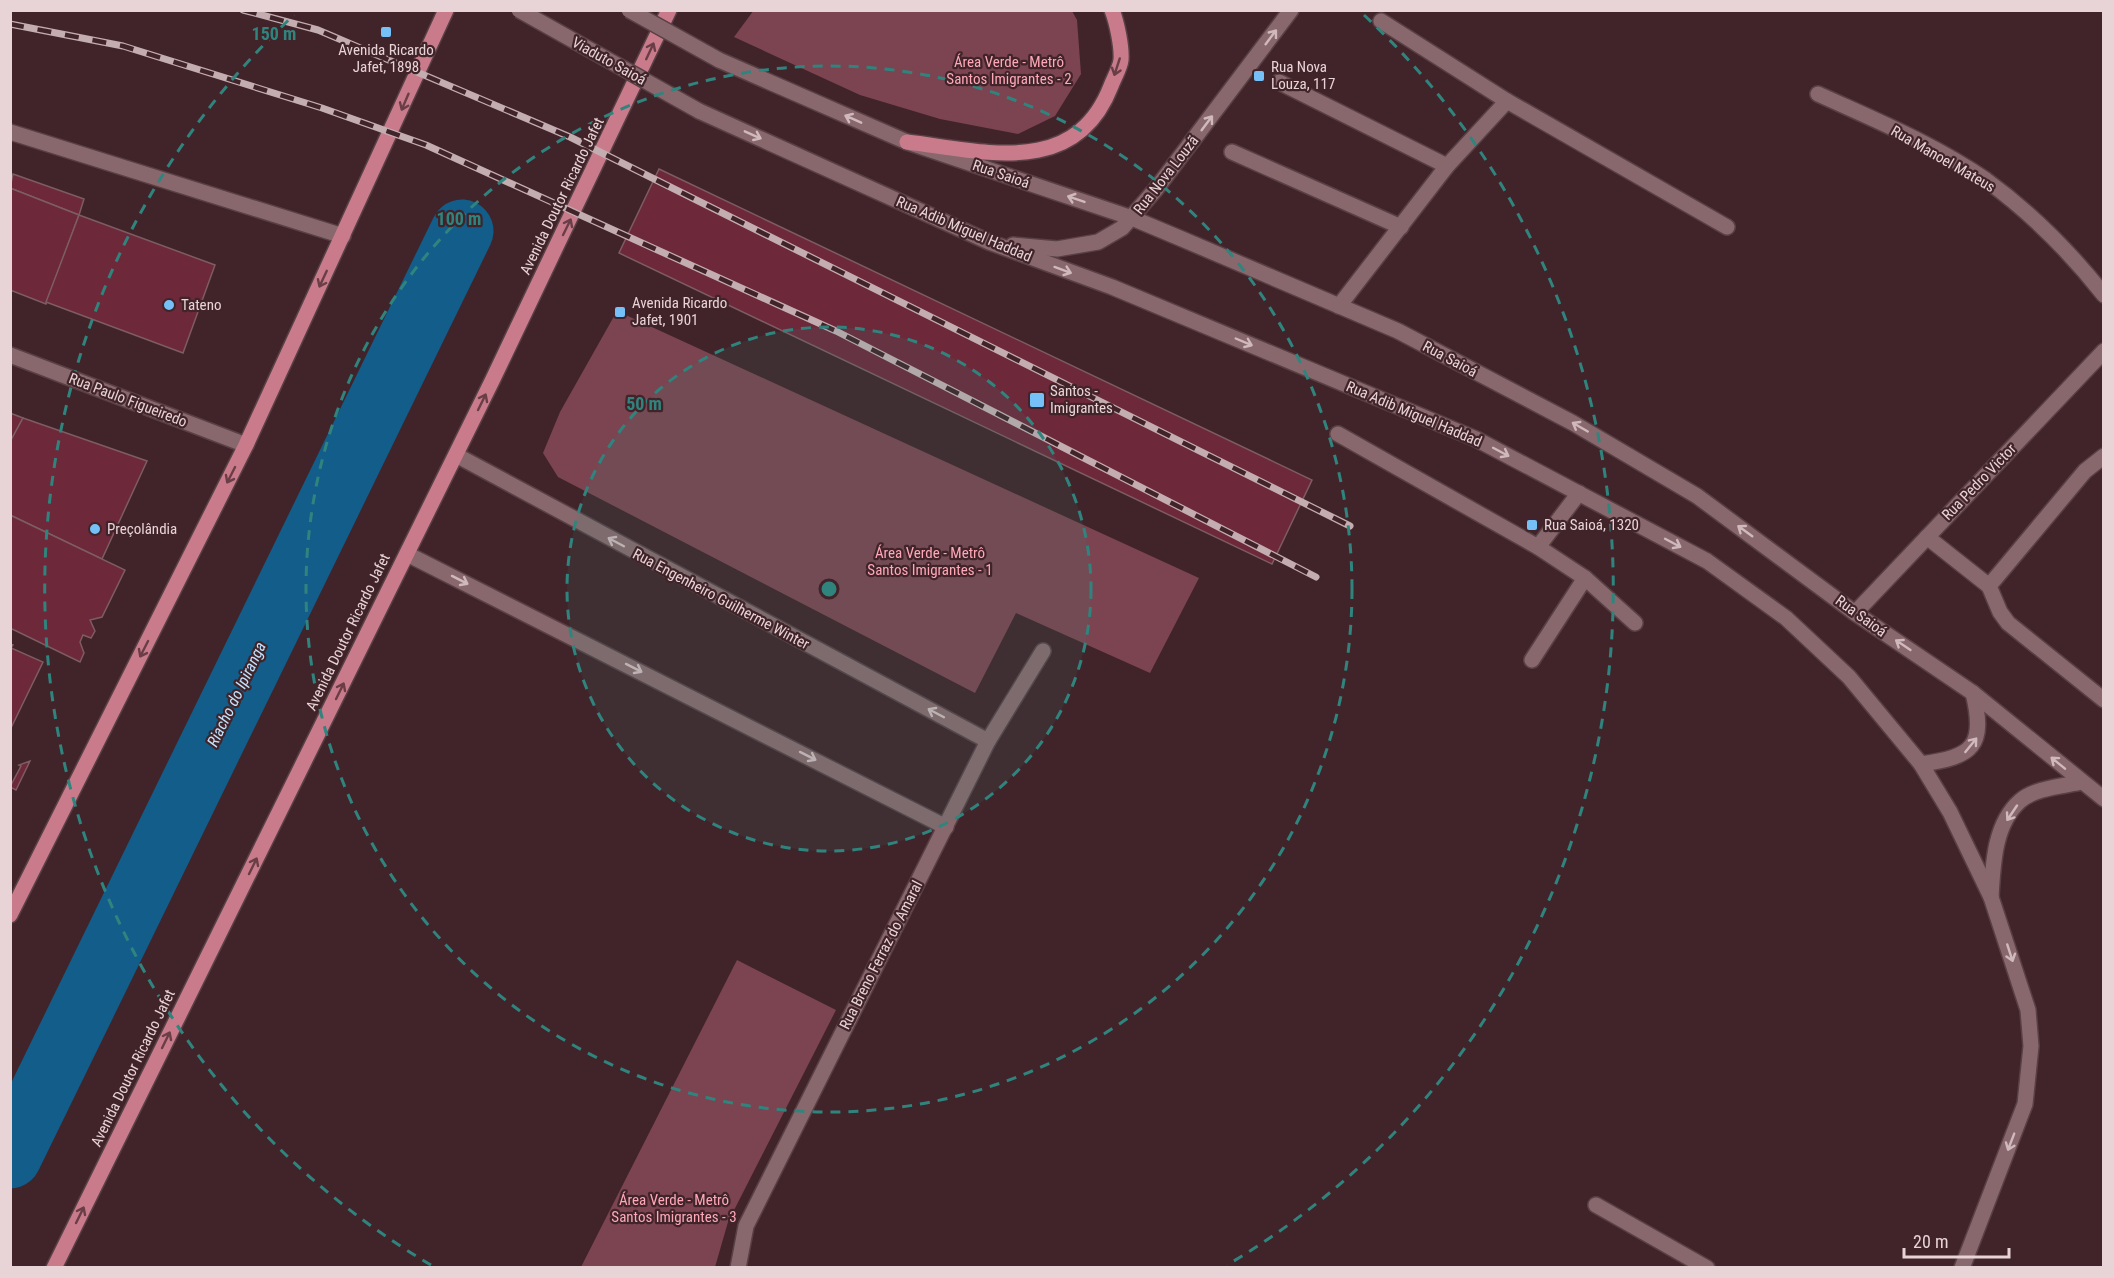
<svg xmlns="http://www.w3.org/2000/svg" width="2114" height="1278" font-family="'Roboto Condensed',sans-serif">
  <rect width="100%" height="100%" fill="#41242a"/>
  <g fill="#7b4450">
    <polygon points="754,10 1072,11 1077,20 1081,74 1055,116 1018,134 940,119 860,95 734,37"/>
    <polygon points="617,311 1199,578 1150,673 1016,613 975,693 558,477 543,453 560,412"/>
    <polygon points="737,960 836,1010 728,1222 715,1267 581,1267"/>
  </g>
  <g fill="none" stroke-linecap="round" stroke-linejoin="round">
    <polyline stroke="#125d89" stroke-width="63" points="10,1157 462,231"/>
  </g>
  <g fill="#6d283a" stroke="#7d5c62" stroke-width="1.5">
    <polygon points="659,169 1312,480 1272,564 619,253"/>
    <polygon points="13,174 84,199 79,215 10,188"/>
    <polygon points="10,188 79,215 46,304 10,290"/>
    <polygon points="79,215 215,265 183,353 46,302"/>
    <polygon points="10,413 23,418 10,442"/>
    <polygon points="23,418 147,461 102,559 10,515 10,442"/>
    <polygon points="10,515 125,570 102,617 90,620 95,631 91,638 83,635 80,642 84,653 80,662 10,628"/>
    <polygon points="10,644 13,645 11,648 43,662 10,730"/>
    <polygon points="30,761 16,790 10,787 21,766 19,765"/>
  </g>
  <g fill="none" stroke-linecap="round" stroke-linejoin="round">
    <defs>
      <g id="service">
        <polyline points="1381,21 1507,101"/>
        <polyline points="1279,82 1447,166"/>
        <polyline points="10,132 343,236"/>
        <polyline points="1232,152 1401,227"/>
        <polyline points="1339,306 1447,166 1507,101 1727,227"/>
        <polyline points="1338,434 1538,547 1579,493"/>
        <polyline points="1538,547 1585,578 1635,623"/>
        <polyline points="1532,660 1585,578"/>
        <polyline points="1596,1205 1707,1268"/>
      </g>
      <g id="minor">
        <path d="M1818 94C1875 120 1934 144 1986 180 2030 212 2070 252 2104 295"/>
        <polyline points="10,355 246,445"/>
        <polyline points="456,455 988,741"/>
        <polyline points="2104,456 2085,471 1989,586 2000,612 2008,623 2104,700"/>
        <polyline points="1927,537 1989,586"/>
        <polyline points="407,554 946,827"/>
        <polyline points="1855,613 2104,351"/>
        <polyline points="738,1268 746,1226 988,741 1043,651"/>
      </g>
      <g id="tertiary">
        <polyline points="719,60 907,142 1132,218 1182,239 1398,331 1573,423 1697,496 1855,613 1973,693 2104,799"/>
        <polyline points="699,111 989,242 1112,287 1476,439 1707,561 1786,618 1849,677 1921,764 1950,812 1991,897 2028,1010 2031,1046 2025,1104 1962,1268"/>
        <polyline points="1013,245 1057,249 1098,242 1122,228 1156,189 1291,10"/>
        <path d="M1921 764C1973 757 1986 746 1973 693"/>
        <path d="M1991 897C1993 865 1994 824 2020 801 2034 788 2064 786 2082 782"/>
      </g>
      <g id="primary">
        <path d="M907 142C983 151 1075 179 1111 86 1114 78 1120 68 1121 60 1122 47 1117 23 1112 10"/>
        <polyline points="10,915 246,445 446,10"/>
        <polyline points="54,1268 492,381 669,10"/>
      </g>
    </defs>
    <use href="#service" stroke="#584045" stroke-width="18"/>
    <use href="#minor" stroke="#584045" stroke-width="18"/>
    <use href="#tertiary" stroke="#584045" stroke-width="18"/>
    <use href="#primary" stroke="#584045" stroke-width="18"/>
    <use href="#service" stroke="#89686d" stroke-width="15"/>
    <use href="#minor" stroke="#89686d" stroke-width="15"/>
    <use href="#tertiary" stroke="#89686d" stroke-width="15"/>
    <use href="#primary" stroke="#c97b8b" stroke-width="15"/>
    <defs>
      <g id="rail">
        <polyline points="243,10 318,30 570,137 1350,526"/>
        <polyline points="10,24 123,46 322,108 426,145 836,331 1316,577"/>
      </g>
    </defs>
    <use href="#rail" stroke="#c3adb1" stroke-width="7"/>
    <use href="#rail" stroke="#41242a" stroke-width="4.5" stroke-dasharray="14" stroke-linecap="butt"/>
    <defs>
      <g id="tertiary-bridge">
        <polyline points="519,10 699,111"/>
        <polyline points="629,10 719,60"/>
      </g>
    </defs>
    <use href="#tertiary-bridge" stroke="#584045" stroke-width="18" stroke-linecap="butt"/>
    <use href="#tertiary-bridge" stroke="#89686d" stroke-width="15"/>
  </g>
  <defs><path id="oneway-shaft" d="M-6 0H5M1.5-3L5.5 0L1.5 3" fill="none" stroke-width="1.6" stroke-linecap="round" stroke-linejoin="round" transform="scale(1.5)"/></defs>
  <g stroke="#d0b9bc">
    <use href="#oneway-shaft" transform="translate(1271 37) rotate(-53)"/>
    <use href="#oneway-shaft" transform="translate(853 119) rotate(-156)"/>
    <use href="#oneway-shaft" transform="translate(1207 123) rotate(-53)"/>
    <use href="#oneway-shaft" transform="translate(753 135) rotate(24)"/>
    <use href="#oneway-shaft" transform="translate(1076 199) rotate(-161)"/>
    <use href="#oneway-shaft" transform="translate(1063 270) rotate(20)"/>
    <use href="#oneway-shaft" transform="translate(1244 342) rotate(23)"/>
    <use href="#oneway-shaft" transform="translate(1580 427) rotate(-150)"/>
    <use href="#oneway-shaft" transform="translate(1501 452) rotate(28)"/>
    <use href="#oneway-shaft" transform="translate(1745 531) rotate(-144)"/>
    <use href="#oneway-shaft" transform="translate(616 542) rotate(-152)"/>
    <use href="#oneway-shaft" transform="translate(1673 543) rotate(28)"/>
    <use href="#oneway-shaft" transform="translate(460 580) rotate(27)"/>
    <use href="#oneway-shaft" transform="translate(1903 645) rotate(-146)"/>
    <use href="#oneway-shaft" transform="translate(634 668) rotate(27)"/>
    <use href="#oneway-shaft" transform="translate(936 713) rotate(-152)"/>
    <use href="#oneway-shaft" transform="translate(1971 745) rotate(-51)"/>
    <use href="#oneway-shaft" transform="translate(808 756) rotate(27)"/>
    <use href="#oneway-shaft" transform="translate(2058 763) rotate(-141)"/>
    <use href="#oneway-shaft" transform="translate(2012 813) rotate(124)"/>
    <use href="#oneway-shaft" transform="translate(2010 953) rotate(72)"/>
    <use href="#oneway-shaft" transform="translate(2011 1142) rotate(111)"/>
  </g>
  <g stroke="#6a3e47">
    <use href="#oneway-shaft" transform="translate(650 51) rotate(-65)"/>
    <use href="#oneway-shaft" transform="translate(1117 67) rotate(108)"/>
    <use href="#oneway-shaft" transform="translate(405 102) rotate(113)"/>
    <use href="#oneway-shaft" transform="translate(567 227) rotate(-64)"/>
    <use href="#oneway-shaft" transform="translate(323 279) rotate(115)"/>
    <use href="#oneway-shaft" transform="translate(482 402) rotate(-64)"/>
    <use href="#oneway-shaft" transform="translate(231 475) rotate(117)"/>
    <use href="#oneway-shaft" transform="translate(144 649) rotate(117)"/>
    <use href="#oneway-shaft" transform="translate(340 691) rotate(-64)"/>
    <use href="#oneway-shaft" transform="translate(253 866) rotate(-64)"/>
    <use href="#oneway-shaft" transform="translate(166 1040) rotate(-64)"/>
    <use href="#oneway-shaft" transform="translate(80 1215) rotate(-64)"/>
  </g>
  <circle cx="829" cy="589" r="262" fill="#30847e" fill-opacity=".12"/>
  <g fill="none" stroke="#30847e" stroke-width="3" stroke-dasharray="10 8">
    <circle cx="829" cy="589" r="262"/>
    <circle cx="829" cy="589" r="523"/>
    <path d="M431 1265A785 785 0 0 1 294 15M1364 15A785 785 0 0 1 1227 1265"/>
  </g>
  <g fill="#75c0f6" stroke="#41242a" stroke-width="2">
    <rect x="380" y="26" width="12" height="12" rx="3"/>
    <rect x="1253" y="70" width="12" height="12" rx="3"/>
    <circle cx="169" cy="305" r="6"/>
    <rect x="614" y="306" width="12" height="12" rx="3"/>
    <rect x="1029" y="392" width="16" height="16" rx="3"/>
    <rect x="1526" y="519" width="12" height="12" rx="3"/>
    <circle cx="95" cy="529" r="6"/>
  </g>
  <g text-anchor="middle" stroke-width="4.5" stroke-linejoin="round" paint-order="stroke">
    <g font-size="15" fill="#e8d4d7" stroke="#41242a" text-anchor="start">
      <text x="386" y="55" text-anchor="middle">Avenida Ricardo<tspan x="386" dy="17">Jafet, 1898</tspan></text>
      <text x="1271" y="72">Rua Nova<tspan x="1271" dy="17">Louza, 117</tspan></text>
      <text x="632" y="308">Avenida Ricardo<tspan x="632" dy="17">Jafet, 1901</tspan></text>
      <text x="181" y="310">Tateno</text>
      <text x="1050" y="396">Santos -<tspan x="1050" dy="17">Imigrantes</tspan></text>
      <text x="1544" y="530">Rua Saioá, 1320</text>
      <text x="107" y="534">Preçolândia</text>
    </g>
    <g font-size="15" fill="#e8d4d7" stroke="#41242a">
      <text transform="translate(609 61) rotate(29)" y="5">Viaduto Saioá</text>
      <text transform="translate(1943 159) rotate(30)" y="5">Rua Manoel Mateus</text>
      <text transform="translate(1001 174) rotate(19)" y="5">Rua Saioá</text>
      <text transform="translate(1166 175) rotate(-52)" y="5">Rua Nova Louzã</text>
      <text transform="translate(562 196) rotate(-64)" y="5">Avenida Doutor Ricardo Jafet</text>
      <text transform="translate(964 229) rotate(23)" y="5">Rua Adib Miguel Haddad</text>
      <text transform="translate(1450 359) rotate(28)" y="5">Rua Saioá</text>
      <text transform="translate(128 400) rotate(21)" y="5">Rua Paulo Figueiredo</text>
      <text transform="translate(1414 414) rotate(23)" y="5">Rua Adib Miguel Haddad</text>
      <text transform="translate(1979 482) rotate(-46)" y="5">Rua Pedro Victor</text>
      <text transform="translate(721 599) rotate(28)" y="5">Rua Engenheiro Guilherme Winter</text>
      <text transform="translate(1861 616) rotate(36)" y="5">Rua Saioá</text>
      <text transform="translate(348 632) rotate(-64)" y="5">Avenida Doutor Ricardo Jafet</text>
      <text transform="translate(881 955) rotate(-63)" y="5">Rua Breno Ferraz do Amaral</text>
      <text transform="translate(133 1068) rotate(-64)" y="5">Avenida Doutor Ricardo Jafet</text>
    </g>
    <g font-size="15" fill="#fea8b8" stroke="#41242a">
      <text x="1009" y="67">Área Verde - Metrô<tspan x="1009" dy="17">Santos Imigrantes - 2</tspan></text>
      <text x="930" y="558">Área Verde - Metrô<tspan x="930" dy="17">Santos Imigrantes - 1</tspan></text>
      <text x="674" y="1205">Área Verde - Metrô<tspan x="674" dy="17">Santos Imigrantes - 3</tspan></text>
    </g>
    <g font-size="16" font-style="italic" fill="#c1e4ff" stroke="#41242a">
      <text transform="translate(236 694) rotate(-64)" y="6">Riacho do Ipiranga</text>
    </g>
  </g>
  <circle cx="829" cy="589" r="9" fill="#30847e" stroke="#41242a" stroke-width="3"/>
  <g font-size="18" text-anchor="middle" font-weight="bold" fill="#30847e" stroke="#41242a" stroke-width="4.5" stroke-linejoin="round" paint-order="stroke">
    <text x="274" y="40">150 m</text>
    <text x="459" y="225">100 m</text>
    <text x="644" y="410">50 m</text>
  </g>
  <rect width="2114" height="1278" fill="none" stroke="#e8d4d7" stroke-width="24"/>
  <path d="M1904 1248v9h105v-9" fill="none" stroke="#e8d4d7" stroke-width="3"/>
  <text x="1913" y="1248" font-size="18" fill="#e8d4d7" stroke="#41242a" stroke-width="4.5" paint-order="stroke">20 m</text>
</svg>
